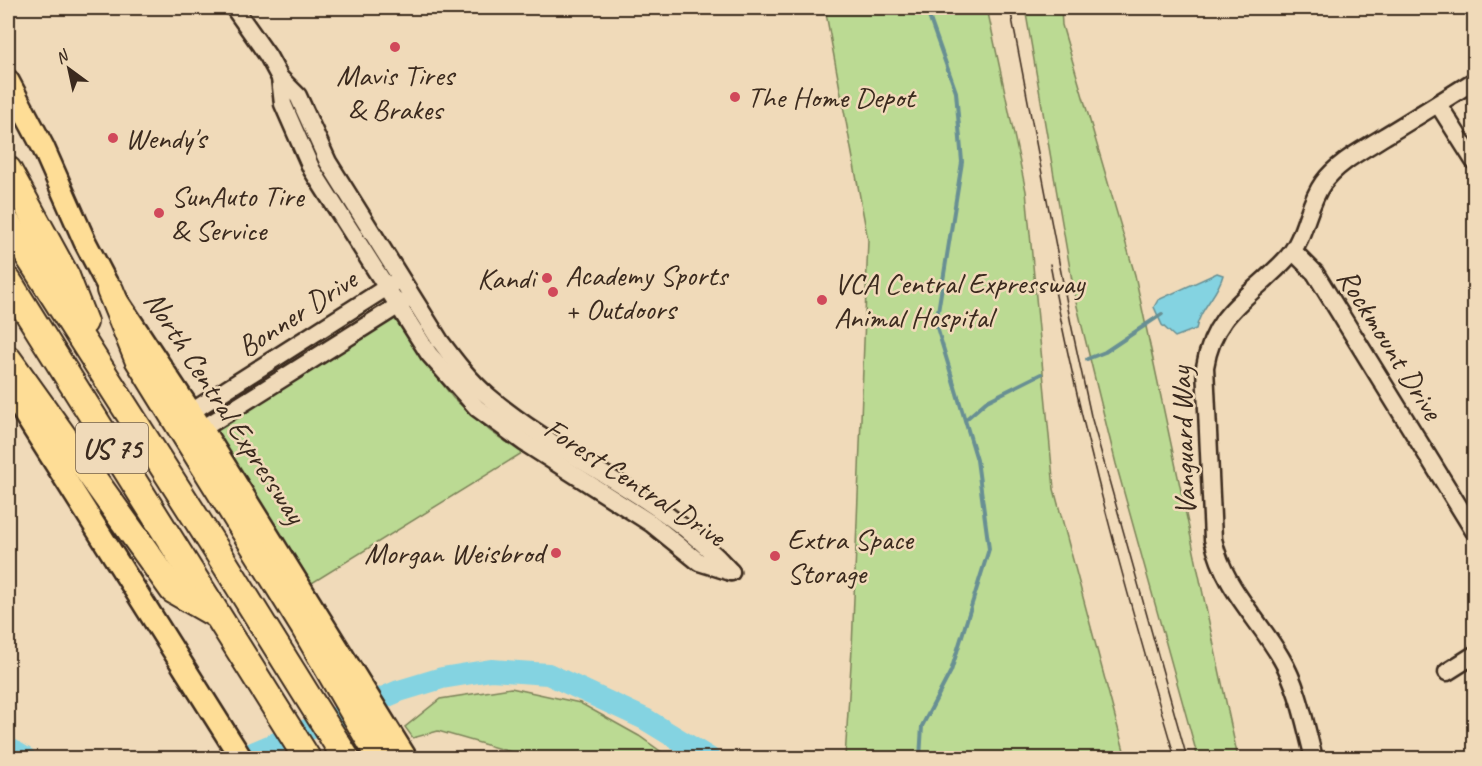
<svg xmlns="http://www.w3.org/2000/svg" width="1482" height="766" font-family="Caveat,sans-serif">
  <rect width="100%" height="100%" fill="#f0dab9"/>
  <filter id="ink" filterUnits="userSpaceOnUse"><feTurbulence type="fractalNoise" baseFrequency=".0167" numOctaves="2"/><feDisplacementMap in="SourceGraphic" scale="12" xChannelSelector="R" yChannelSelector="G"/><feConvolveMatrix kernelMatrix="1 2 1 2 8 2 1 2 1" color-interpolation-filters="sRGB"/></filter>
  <g filter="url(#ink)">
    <g fill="#bbda93" stroke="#7b8258" stroke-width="1.5">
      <polygon points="825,8 987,8 1026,191 1054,489 1126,758 845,758 852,649 868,240"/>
      <polygon points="1025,8 1061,8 1062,25 1135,275 1238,758 1198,758 1116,464 1075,298"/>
      <polygon points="394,318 453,398 490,431 522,453 312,583 213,431"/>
      <polygon points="511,688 580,703 639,736 670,758 532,758 438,731 413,738 405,727 440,699"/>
    </g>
    <path fill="#84d3e1" stroke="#678f93" stroke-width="1.5" d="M1217 273 1223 275C1218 295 1200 308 1196 329L1175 337 1162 325 1154 307 1158 300Z"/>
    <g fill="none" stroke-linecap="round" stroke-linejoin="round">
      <g stroke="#678f93" stroke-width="4">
        <polyline points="1087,359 1105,352 1162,314"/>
        <polyline points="965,420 987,401 1041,374"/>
        <polyline points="920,758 922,726 951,671 989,549 977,460 936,324 962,162 956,92 926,8"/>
      </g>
      <g stroke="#84d3e1" stroke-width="22">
        <polyline points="8,748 25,758"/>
        <polyline points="241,758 399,691 442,678 491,670 548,674 645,719 709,758"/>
      </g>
      <defs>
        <g id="minor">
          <path d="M234 8 268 56 280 78 298 96 328 162 440 341C455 361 470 381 488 396 565 462 664 495 731 572"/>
          <polyline points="280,78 283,104 312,170 429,354 477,408 525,443 652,524 699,562 731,572"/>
          <polyline points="1438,104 1474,161"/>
          <polyline points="1293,251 1315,273 1474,531"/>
          <polyline points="191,412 395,282"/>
          <polyline points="202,429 407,300"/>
          <polyline points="1447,672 1474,655"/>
          <path d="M1314 758C1305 725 1299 688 1281 658 1257 616 1224 589 1213 539L1205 367C1214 310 1253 296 1288 257 1306 236 1307 205 1323 183 1338 162 1363 150 1385 136 1415 118 1445 99 1474 81"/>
        </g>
        <g id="major">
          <polyline points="8,81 43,147 85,242 110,290 202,429 406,758"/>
          <polyline points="8,388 241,758"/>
        </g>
        <g id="highway">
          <polyline points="8,170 66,276 84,322"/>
          <polyline points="8,224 217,551 346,758"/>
          <polyline points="8,281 307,758"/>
          <polyline points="110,290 138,359 304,627 380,758"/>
          <polyline points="8,359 173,590 215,614"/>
        </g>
      </defs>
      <use href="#minor" stroke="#3b2a1e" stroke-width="21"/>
      <use href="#major" stroke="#3b2a1e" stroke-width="26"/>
      <use href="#highway" stroke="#3b2a1e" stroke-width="30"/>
      <use href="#minor" stroke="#f0dab9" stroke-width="16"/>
      <use href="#major" stroke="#fedd96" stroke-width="21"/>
      <use href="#highway" stroke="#fedd96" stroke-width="26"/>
      <g stroke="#3b2a1e" stroke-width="1.5">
        <polyline points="1010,8 1071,324 1091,416 1187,758"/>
        <path d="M1050 264C1081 432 1127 595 1175 758"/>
      </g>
    </g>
  </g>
  <g fill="#d1495b" stroke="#f0dab9" stroke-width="2">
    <circle cx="395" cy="47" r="6"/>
    <circle cx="735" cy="97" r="6"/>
    <circle cx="113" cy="138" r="6"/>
    <circle cx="159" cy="213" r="6"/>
    <circle cx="547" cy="278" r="6"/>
    <circle cx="553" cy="292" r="6"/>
    <circle cx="822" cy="300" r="6"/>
    <circle cx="556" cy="553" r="6"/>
    <circle cx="775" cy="556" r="6"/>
  </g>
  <g text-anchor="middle" stroke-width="5" stroke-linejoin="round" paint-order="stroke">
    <rect fill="#f0dab9" stroke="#715f4c" stroke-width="1.5" x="76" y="423" width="72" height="50" rx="4.5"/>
    <g font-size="28" font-weight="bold" fill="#3b2a1e">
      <text x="112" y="458">US 75</text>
    </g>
    <g font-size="30" fill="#3b2a1e" stroke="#f0dab9" text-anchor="start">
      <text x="395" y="85" text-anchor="middle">Mavis Tires<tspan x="395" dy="34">&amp; Brakes</tspan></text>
      <text x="747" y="107">The Home Depot</text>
      <text x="125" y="148">Wendy's</text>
      <text x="171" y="206">SunAuto Tire<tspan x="171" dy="34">&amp; Service</tspan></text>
      <text x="565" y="285">Academy Sports<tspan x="565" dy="34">+ Outdoors</tspan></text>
      <text x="535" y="288" text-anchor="end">Kandi</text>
      <text x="834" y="293">VCA Central Expressway<tspan x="834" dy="34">Animal Hospital</tspan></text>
      <text x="787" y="549">Extra Space<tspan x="787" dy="34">Storage</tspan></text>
      <text x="544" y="563" text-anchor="end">Morgan Weisbrod</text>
    </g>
    <g font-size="30" fill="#3b2a1e" stroke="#f0dab9">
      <text transform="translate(297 313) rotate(-33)" y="10">Bonner Drive</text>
      <text transform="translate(1390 344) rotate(58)" y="10">Rockmount Drive</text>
      <text transform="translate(225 407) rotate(57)" y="10">North Central Expressway</text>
      <text transform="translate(1183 441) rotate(-92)" y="10">Vanguard Way</text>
      <text transform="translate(635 482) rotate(33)" y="10">Forest Central Drive</text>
    </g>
  </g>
  <rect width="1482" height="766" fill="none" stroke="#f0dab9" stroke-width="30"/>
  <rect x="15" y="15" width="1452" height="736" fill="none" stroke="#3b2a1e" stroke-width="2" filter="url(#ink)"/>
  <g transform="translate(69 69) rotate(327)" stroke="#f0dab9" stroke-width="4.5" paint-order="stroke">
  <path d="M0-4.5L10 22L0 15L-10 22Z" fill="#3b2a1e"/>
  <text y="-9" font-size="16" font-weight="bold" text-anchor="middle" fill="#3b2a1e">N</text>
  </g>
</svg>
